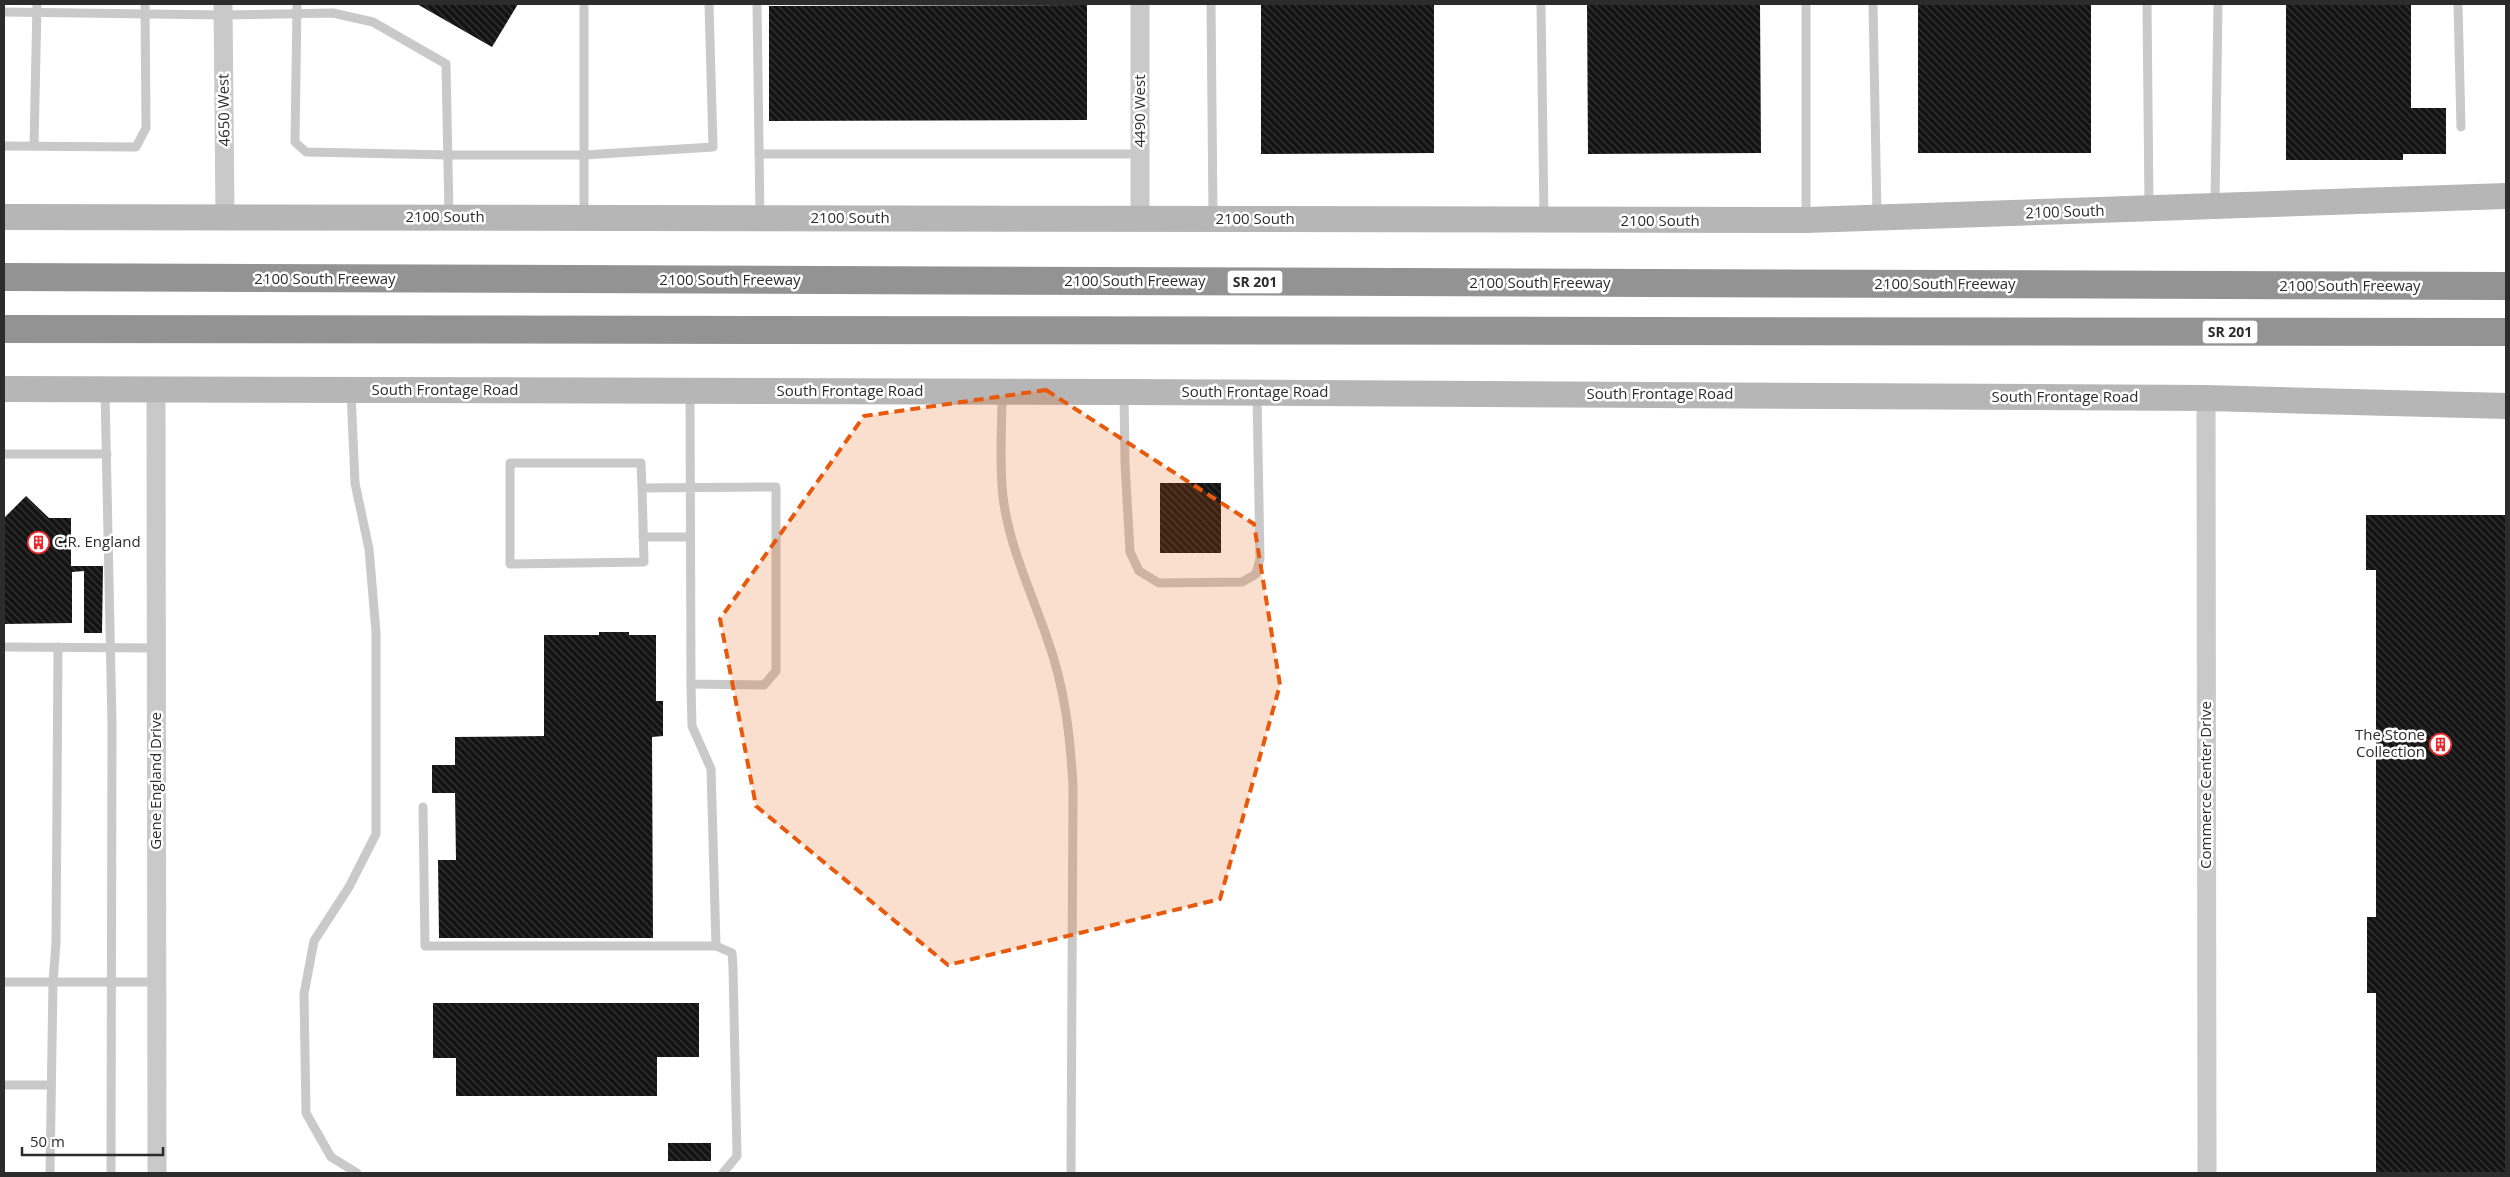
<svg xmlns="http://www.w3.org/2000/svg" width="2510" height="1177" font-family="'Open Sans',sans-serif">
  <defs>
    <pattern id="building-back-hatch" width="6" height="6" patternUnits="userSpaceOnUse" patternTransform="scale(1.25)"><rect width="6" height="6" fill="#131313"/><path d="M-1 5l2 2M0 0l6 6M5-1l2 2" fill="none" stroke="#363636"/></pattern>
  </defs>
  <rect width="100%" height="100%" fill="#fff"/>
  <g fill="url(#building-back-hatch)">
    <polygon points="417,4 518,4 492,47"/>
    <polygon points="1261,4 1434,4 1434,153 1261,154"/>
    <polygon points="1587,4 1760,4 1761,153 1588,154"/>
    <rect x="1918" y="4" width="173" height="149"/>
    <polygon points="2286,4 2411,4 2411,108 2446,108 2446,154 2403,154 2403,160 2286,160"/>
    <polygon points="1087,5 1087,120 769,121 769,6"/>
    <rect x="1160" y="483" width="61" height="70"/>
    <polygon points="26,496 49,518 71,518 71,566 103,566 102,633 84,633 84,571 72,572 72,623 4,624 4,518"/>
    <polygon points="2366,515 2506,515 2506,1173 2376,1173 2376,993 2367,993 2367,917 2376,917 2376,570 2366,570"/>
    <polygon points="599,632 629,632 629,635 656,635 656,701 663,701 663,736 652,737 653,938 439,938 438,860 456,860 455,793 432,793 432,765 455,765 455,737 544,736 544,635 599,635"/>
    <polygon points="433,1003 699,1003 699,1057 657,1057 657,1096 456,1096 456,1058 433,1058"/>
    <rect x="668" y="1143" width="43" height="18"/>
  </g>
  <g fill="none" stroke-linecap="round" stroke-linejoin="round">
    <g stroke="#c9c9c9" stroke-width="9">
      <polyline points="297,4 295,142 306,152 449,155 584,155 584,216"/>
      <polyline points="584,4 584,155 713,147 709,4"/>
      <polyline points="757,4 760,217"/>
      <polyline points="1211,4 1213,216"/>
      <polyline points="1541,4 1544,218"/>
      <polyline points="1873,4 1877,216"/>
      <polyline points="2147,4 2149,206"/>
      <polyline points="2458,4 2461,127"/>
      <polyline points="4,12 223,15 333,13 373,22 446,64 449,217"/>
      <polyline points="4,146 136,147 146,128 145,4"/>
      <polyline points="34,146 37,4"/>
      <polyline points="759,154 1141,154"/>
      <polyline points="2215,204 2218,4"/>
      <polyline points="1806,218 1806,4"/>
      <polyline points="105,392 112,724 111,1173"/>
      <polyline points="351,392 355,483 369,549 376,632 376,834 349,887 314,941 304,994 306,1113 331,1157 357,1173"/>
      <polyline points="1124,393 1125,463 1130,552 1139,571 1159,583 1242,582 1256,574 1260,559 1257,395"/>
      <path d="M1002 394C1002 428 999 463 1003 497 1009 546 1031 591 1047 638 1065 688 1070 734 1073 786L1071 1173"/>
      <polyline points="4,454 107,454"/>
      <polyline points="642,488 644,562 510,564 510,463 641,463 642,488 776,487 776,671 764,685 691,684 690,394"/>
      <polyline points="643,537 690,537"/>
      <polyline points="4,647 156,648"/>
      <polyline points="423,807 425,946 716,946 711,769 692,726 691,684"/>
      <polyline points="716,946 732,953 733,967 737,1156 723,1173"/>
      <polyline points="4,982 157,982"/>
      <polyline points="4,1085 51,1085"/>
      <polyline points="50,1173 53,982 56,943 58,647"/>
    </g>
    <g stroke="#c9c9c9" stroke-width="19">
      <polyline points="223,4 225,217"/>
      <polyline points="1140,4 1140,218"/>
      <polyline points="156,389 157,1173"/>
      <polyline points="2206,398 2207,1173"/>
    </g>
    <g stroke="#b6b6b6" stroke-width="26">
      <polyline points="4,217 1806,220 2506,196"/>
      <polyline points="4,389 1124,392 2206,398 2506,406"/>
    </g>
    <g stroke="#939393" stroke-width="28">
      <polyline points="4,277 2506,286"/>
      <polyline points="4,329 2506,332"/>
    </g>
  </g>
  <path fill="#e8590c" fill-opacity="0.2" stroke="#e8590c" stroke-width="4" stroke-dasharray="10 6" stroke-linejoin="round" d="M1046 390 1254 524 1280 685 1220 899 948 965 756 806 720 619 864 416Z"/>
  <defs>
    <symbol id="building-ring" viewBox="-11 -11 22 22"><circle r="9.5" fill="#fff" stroke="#e9292d" stroke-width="1.5"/><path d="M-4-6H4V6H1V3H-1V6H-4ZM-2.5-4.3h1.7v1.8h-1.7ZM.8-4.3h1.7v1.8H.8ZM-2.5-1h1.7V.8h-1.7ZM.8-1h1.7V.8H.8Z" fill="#e9292d"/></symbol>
  </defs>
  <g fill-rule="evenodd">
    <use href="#building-ring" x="26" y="530" width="25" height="25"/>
    <use href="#building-ring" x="2428" y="732" width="25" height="25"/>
  </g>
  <g text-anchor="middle" stroke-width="5" stroke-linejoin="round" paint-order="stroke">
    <g fill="#fff" stroke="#6b6b6b" stroke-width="1">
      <rect x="1227.5" y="270.5" width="55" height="23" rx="4"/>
      <rect x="2202.5" y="320.5" width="55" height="23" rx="4"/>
    </g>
    <g font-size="14" font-weight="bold" fill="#2c2c2c">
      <text x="1255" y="287">SR 201</text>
      <text x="2230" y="337">SR 201</text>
    </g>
    <g font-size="15" fill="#2c2c2c" stroke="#fff">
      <text transform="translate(224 110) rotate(-91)" y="5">4650 West</text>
      <text transform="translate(1140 111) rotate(-90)" y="5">4490 West</text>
      <text transform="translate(2065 212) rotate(-2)" y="5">2100 South</text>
      <text x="445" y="222">2100 South</text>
      <text x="850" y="223">2100 South</text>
      <text x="1255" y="224">2100 South</text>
      <text x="1660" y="226">2100 South</text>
      <text x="325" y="284">2100 South Freeway</text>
      <text x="730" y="285">2100 South Freeway</text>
      <text x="1135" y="286">2100 South Freeway</text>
      <text x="1540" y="288">2100 South Freeway</text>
      <text x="1945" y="289">2100 South Freeway</text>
      <text x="2350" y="291">2100 South Freeway</text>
      <text x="445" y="395">South Frontage Road</text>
      <text x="850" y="396">South Frontage Road</text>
      <text x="1255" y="397">South Frontage Road</text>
      <text x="1660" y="399">South Frontage Road</text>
      <text x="2065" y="402">South Frontage Road</text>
      <text transform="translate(156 781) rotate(-90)" y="5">Gene England Drive</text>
      <text transform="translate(2206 785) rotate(-90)" y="5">Commerce Center Drive</text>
    </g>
    <g font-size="15" fill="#2c2c2c" stroke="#fff" text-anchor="start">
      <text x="54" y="547">C.R. England</text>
      <text x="2425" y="740" text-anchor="end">The Stone<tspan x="2425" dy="17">Collection</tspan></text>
    </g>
  </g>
  <rect width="2510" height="1177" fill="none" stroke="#2c2c2c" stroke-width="10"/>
  <path d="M22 1147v8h141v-8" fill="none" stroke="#2c2c2c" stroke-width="2.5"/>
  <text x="30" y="1147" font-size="15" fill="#2c2c2c" stroke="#ffffff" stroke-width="4" paint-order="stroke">50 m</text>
</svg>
